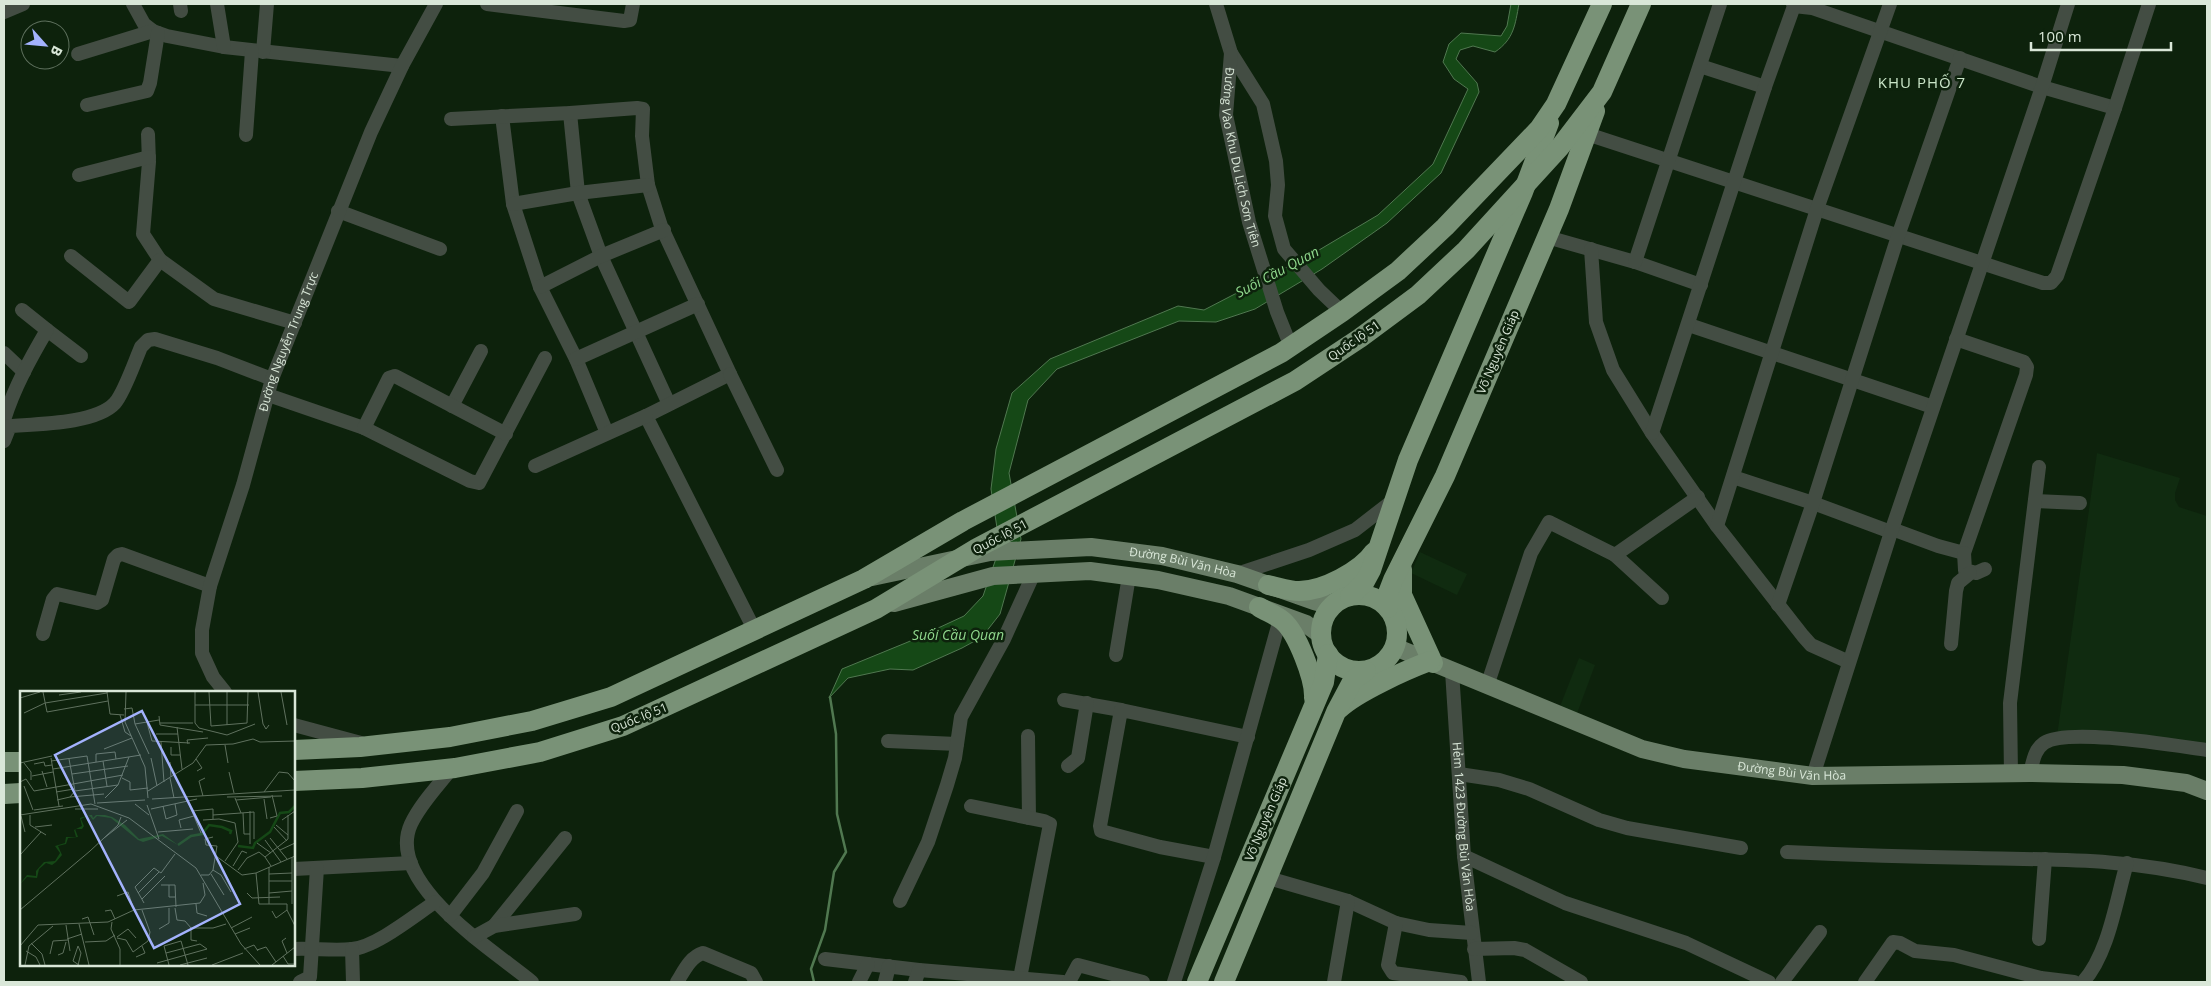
<svg xmlns="http://www.w3.org/2000/svg" width="2211" height="986" font-family="'Open Sans',sans-serif">
  <rect width="100%" height="100%" fill="#0d220c"/>
  <g fill="#102b10">
    <polygon points="2097,453 2180,478 2175,493 2175,500 2179,507 2207,516 2207,747 2057,736"/>
    <polygon points="1420,552 1467,574 1457,595 1411,573"/>
    <polygon points="1579,658 1595,665 1576,716 1559,709"/>
  </g>
  <path fill="#154816" stroke="#507850" d="M1511 4H1519C1515 25 1514 39 1495 52L1473 46 1460 50 1456 59 1477 83 1479 92 1441 173 1387 223 1322 269 1255 309 1216 322 1179 321 1057 369 1028 400 1009 473 1021 539 1000 614 982 637 962 648 913 670 890 669 848 678 829 698 842 669 908 642 964 616 983 596 1000 547 991 489 996 449 1012 393 1050 359 1178 306 1204 310 1314 253 1378 215 1433 164 1468 89 1454 79 1443 62 1449 44 1461 33 1501 36 1507 26Z"/>
  <g fill="none" stroke-linecap="round" stroke-linejoin="round">
    <polyline stroke="#507850" stroke-width="2.5" points="814,982 811,969 825,930 834,872 846,852 837,814 836,734 830,697"/>
    <g stroke="#434d43" stroke-width="14">
      <polyline points="133,4 144,24 153,31 167,36 224,47 402,66"/>
      <polyline points="180,4 181,11"/>
      <polyline points="217,4 224,47"/>
      <polyline points="487,4 624,21 630,20 633,4"/>
      <polyline points="1216,4 1231,53 1263,104 1276,161 1278,185 1275,216 1284,249 1319,290 1342,312"/>
      <polyline points="1794,6 1812,8 2042,87 2115,108"/>
      <polyline points="4,12 23,4"/>
      <polyline points="263,52 267,4"/>
      <path id="s1" d="M1231 53 1226 115 1249 222 1277 312 1291 347"/>
      <polyline points="78,54 153,31"/>
      <polyline points="1700,66 1765,87"/>
      <polyline points="87,105 147,91 150,83 158,33"/>
      <polyline points="570,113 578,193 601,256 669,404"/>
      <polyline points="502,116 513,204 540,287 576,359 607,433"/>
      <polyline points="451,119 570,113 637,108 643,109 642,136 648,185 661,226 730,374 646,416 755,631"/>
      <polyline points="148,134 149,162 143,234 160,260 214,299 295,323"/>
      <polyline points="1587,134 2043,283 2051,283 2057,276 2115,108 2149,4"/>
      <polyline points="246,135 252,51"/>
      <polyline points="79,175 149,157"/>
      <polyline points="513,204 578,193 648,185"/>
      <polyline points="338,211 440,249"/>
      <polyline points="1547,237 1635,262 1701,285"/>
      <polyline points="1591,249 1596,322 1613,370 1652,433 1717,526 1803,636 1811,645 1849,662"/>
      <polyline points="71,256 129,302 160,260"/>
      <polyline points="1635,262 1720,4"/>
      <polyline points="540,287 601,256 664,230"/>
      <polyline points="1689,325 1933,407"/>
      <polyline points="47,330 81,356"/>
      <polyline points="4,353 24,372"/>
      <polyline points="576,359 698,304"/>
      <polyline points="730,374 777,470"/>
      <polyline points="268,395 364,428 470,481 479,483 545,358"/>
      <polyline points="452,406 481,351"/>
      <path d="M4 420C14 388 30 359 47 330L22 310"/>
      <polyline points="364,428 389,378 395,376 506,434"/>
      <polyline points="1652,433 1765,87 1794,6 1793,4"/>
      <path d="M4 441 10 426C36 424 96 424 115 403 124 393 135 361 141 347L148 340 155 339 217 358 272 379"/>
      <polyline points="535,466 646,416"/>
      <polyline points="1733,477 1813,503 1891,532"/>
      <polyline points="2035,501 2080,503"/>
      <polyline points="1717,526 1817,209 1890,4"/>
      <polyline points="1892,529 1938,546 1964,553 2026,375 2027,367 2024,362 1956,339"/>
      <polyline points="1964,553 1965,570 1976,573 1985,569"/>
      <polyline points="1615,555 1662,598"/>
      <polyline points="1237,574 1309,550 1355,530 1395,499"/>
      <polyline points="1778,605 1813,503 1898,236 1960,58"/>
      <polyline points="43,634 53,599 57,594 97,603 102,600 114,559 118,555 122,554 210,586"/>
      <polyline points="1951,644 1956,591 1958,583 1970,573"/>
      <polyline points="1116,655 1129,576"/>
      <path id="s2" d="M1452 671 1464 856 1479 982"/>
      <polyline points="1487,686 1531,553 1549,522 1615,555 1698,497"/>
      <path id="s3" d="M225 692 213 677 202 653V630L210 586 243 485 272 379 371 132 402 66 436 4"/>
      <polyline points="1064,700 1121,710"/>
      <polyline points="294,725 361,743"/>
      <polyline points="1028,736 1029,818"/>
      <polyline points="888,741 957,744"/>
      <polyline points="1068,766 1078,758 1087,703"/>
      <path d="M452 768C438 786 421 803 411 824 384 883 495 951 532 982"/>
      <path d="M2030 773C2033 762 2034 750 2044 743 2067 727 2177 746 2207 750"/>
      <polyline points="1459,774 1499,780 1529,789 1599,820 1627,828 1741,848"/>
      <polyline points="2011,774 2010,703 2039,467"/>
      <polyline points="1813,776 1892,529 2042,87 2068,4"/>
      <polyline points="971,806 1044,821 1050,824 1020,978"/>
      <path d="M1787 852C1851 855 1914 857 1977 858 2058 860 2128 858 2207 878"/>
      <polyline points="1464,856 1565,903 1686,943 1769,982"/>
      <polyline points="1214,857 1160,847 1101,831 1100,826 1121,710 1248,737"/>
      <polyline points="294,869 411,863"/>
      <polyline points="1268,878 1348,901 1396,923 1429,930 1472,933"/>
      <polyline points="900,901 928,842 947,785 955,758 961,717 1004,639 1034,573"/>
      <polyline points="450,916 483,873 517,811"/>
      <polyline points="1396,923 1388,965 1393,973 1461,982"/>
      <polyline points="494,926 565,838"/>
      <polyline points="474,937 494,926 575,914"/>
      <polyline points="2039,939 2045,859"/>
      <path d="M294 949C313 948 333 951 352 949 376 947 414 916 435 902"/>
      <polyline points="352,949 353,982"/>
      <polyline points="1474,949 1514,948 1525,950 1581,982"/>
      <polyline points="825,959 919,970 1063,982"/>
      <polyline points="300,982 310,977 317,868"/>
      <path d="M677 982C684 971 690 957 703 953L751 973 756 982"/>
      <polyline points="859,982 868,964"/>
      <polyline points="885,982 889,966"/>
      <polyline points="915,982 919,970"/>
      <polyline points="1069,982 1078,965 1143,982"/>
      <polyline points="1174,982 1214,857 1280,619"/>
      <polyline points="1334,982 1348,901"/>
      <polyline points="1782,982 1820,932"/>
      <polyline points="1865,982 1893,942 1900,943 1915,951 1954,955 2041,978 2074,982"/>
      <path d="M2083 982C2109 953 2116 900 2127 863"/>
    </g>
    <g stroke="#6a7e68" stroke-width="18">
      <path id="s4" d="M872 577 990 552 1091 547 1162 556 1237 574 1314 601 1325 604 1336 602"/>
      <polyline points="894,603 993,576 1090,571 1158,580 1229,596 1306,624 1321,635"/>
      <path id="s5" d="M1395 647 1642 749 1684 759 1813 776 2030 773 2123 775 2186 783 2207 791"/>
    </g>
    <g stroke="#799277" stroke-width="20">
      <polyline points="1402,569 1402,595 1433,663"/>
      <path d="M1268 585C1278 587 1289 591 1299 591 1323 591 1361 571 1374 552"/>
      <circle cx="1359" cy="633" r="38"/>
      <polyline points="1350,596 1364,583 1371,570 1408,460 1523,192 1549,123"/>
      <path d="M1259 607C1267 612 1276 615 1283 621 1297 633 1315 679 1314 698"/>
      <polyline points="1388,608 1388,593 1393,580 1445,476 1559,209 1595,111"/>
      <path d="M1339 709C1357 692 1406 670 1430 661"/>
      <polyline points="294,750 360,747 450,737 532,721 611,697 864,579 963,521 1281,353 1342,312 1398,271 1445,227 1539,129 1556,104 1602,4"/>
      <polyline points="4,762 21,762"/>
      <polyline points="294,781 362,778 455,768 540,752 623,726 876,609 977,548 1295,381 1360,338 1418,295 1466,250 1560,147 1602,92 1641,4"/>
      <polyline points="4,794 21,793"/>
      <polyline points="1197,982 1324,682 1328,654"/>
      <polyline points="1224,982 1336,712 1353,680 1366,671"/>
    </g>
  </g>
  <g text-anchor="middle" stroke-width="5" stroke-linejoin="round" paint-order="stroke">
    <g font-size="12" fill="#d9e7d8" stroke="#0d220c">
      <text dy="4" stroke="none"><textPath href="#s1" startOffset="106">Đường Vào Khu Du Lịch Sơn Tiên</textPath></text>
      <text transform="translate(1354 341) rotate(-35)" y="4">Quốc lộ 51</text>
      <text dy="4" stroke="none"><textPath href="#s3" startOffset="370">Đường Nguyễn Trung Trực</textPath></text>
      <text transform="translate(1498 352) rotate(-67)" y="4">Võ Nguyên Giáp</text>
      <text transform="translate(1000 537) rotate(-28)" y="4">Quốc lộ 51</text>
      <text dy="4" stroke="none"><textPath href="#s4" startOffset="315">Đường Bùi Văn Hòa</textPath></text>
      <text transform="translate(639 718) rotate(-22)" y="4">Quốc lộ 51</text>
      <text dy="4" stroke="none"><textPath href="#s5" startOffset="419">Đường Bùi Văn Hòa</textPath></text>
      <text transform="translate(1266 819) rotate(-67)" y="4">Võ Nguyên Giáp</text>
      <text dy="4" stroke="none"><textPath href="#s2" startOffset="156">Hẻm 1423 Đường Bùi Văn Hòa</textPath></text>
    </g>
    <g font-size="14" font-style="italic" fill="#90d88d" stroke="#0d220c">
      <text transform="translate(1277 272) rotate(-28)" y="5">Suối Cầu Quan</text>
      <text x="958" y="640">Suối Cầu Quan</text>
    </g>
    <g font-size="15" letter-spacing="1" fill="#cbe6c9" stroke="#0d220c">
      <text x="1922" y="88">KHU PHỐ 7</text>
    </g>
  </g>
  <g transform="translate(20 691)">
    <rect width="275" height="275" fill="#0d220c"/>
    <path d="M69 124H72L73 127 76 124H85L92 126 105 134 119 148 143 143 158 154 142 145 123 151 118 149 91 127 77 125 73 129 69 124 61 128 64 135 62 138H55L58 146 48 147 46 153 38 155 42 164 36 171 32 174 26 172 19 178 17 187 7 186 0 193 7 184 16 185V180L24 171 35 170 40 162 35 155 45 152 46 146H56L54 139 62 135 60 127Z" fill="#154816"/>
    <path fill="none" stroke="#154816" stroke-width="2.5" d="M158 154 171 145 182 143 189 134 202 136 211 140 210 143M218 155 233 157 235 152 250 141 260 122 269 121 275 115"/>
    <path fill="none" stroke="#5f715e" stroke-width="1" d="M23 1 27 21 88 10M87 1 90 23 104 24M106 1 105 31 125 76 128 107M175 1V32L179 37 207 44 235 33M189 1 191 35 227 32 228 1M238 1 243 33 246 38 249 34M261 1 267 34M39 4 61 1M0 7 20 1M175 14H229M104 18 112 17 115 33 129 63M4 22 25 12 87 2M100 24 105 41 111 45M139 25 140 34 183 41M126 28 132 50 170 52M140 32H173M115 33 139 29M207 34V1M157 36 162 78M136 43H158M141 51 144 91M168 53 167 49 188 47M205 54 208 72M151 56V64H160M84 58 112 47M31 67 39 115M131 67 137 95M176 68 182 77 177 80M31 70 67 65 75 113M83 70 87 95M76 71V63L95 61 96 68M150 71 151 86M0 72 32 65M4 72 11 81V89M14 73 24 71 25 75 32 74M33 78 121 64M22 80 27 96M209 81 214 102M52 83 108 75M12 85 33 81M102 87 110 91V99L128 97M150 87 154 107M0 91 6 88 14 100 103 84M4 95 13 119M55 100 98 94M128 100 173 72 186 54 213 53 233 48 240 51 275 50M36 101 54 98M244 101 259 81 268 82 275 90M183 105 179 90 185 87M50 106 84 103M207 106 262 105M85 107 98 94 109 66M215 107 221 122 234 121V148M132 108 275 99M244 108 247 128M37 109 50 106 55 100 49 68M216 109 251 106M168 111 181 142M77 112 125 109M115 113 129 124M127 114 139 148M143 115 146 128 157 124 155 113M55 118H78M131 118 177 108M14 119 43 115M172 120 193 118V128M230 120V153M275 120V140M223 122 224 143H230M0 124 71 113 109 127 176 177 221 253 240 274M10 124V134L26 144M193 124 221 122M1 125 5 141M250 127 257 125 252 104M183 129 199 128 215 132 218 151 205 170M262 129 275 120M256 134 268 144M15 136 32 134M254 136 267 150M161 137 159 129 174 125M138 141 173 138M84 147 107 129M250 147 267 168M245 149 261 171M237 152 251 162M260 159 275 152M0 164 21 141M196 165 222 184 236 182 275 165M272 166V213M213 175 222 160 227 162M251 175 245 166 268 148V124M193 179 201 184 211 201M218 179 227 167 239 161 245 166M236 182 239 213H267V219M191 183 204 204M249 183 272 182M181 184H189L193 179 197 155 186 154 185 148 193 146M249 190H272M141 194H155L156 216M149 194V206H155M118 202 139 181M227 202 232 207 260 206M249 202 272 200M97 205 108 201 114 219M122 208 145 185M124 212 115 196 134 177 141 182 155 163M176 213 177 222 187 225M249 213V176M155 217 157 229 165 230 171 237H193L206 233M0 219 70 160 98 134 101 126M85 220 91 219 95 228M252 220 256 227 267 219 275 235M62 228 68 226 74 244M92 231 91 238 100 258V274M59 233 69 274M46 234 50 260M171 237V249L177 250M211 237 232 226M139 238 149 232V217M215 243 230 237M97 246 108 238 116 247M97 247 106 249 113 261 128 250 130 241 122 219M266 247 262 250 267 262M47 248 62 243M65 251 86 250 95 244M11 252 22 263 25 274M0 255 18 234 88 231 114 219 180 212 185 204 183 192M58 255 53 270 59 274M58 255 61 262 58 274M224 258 234 254 238 260M237 259 246 256 256 271M6 260 16 266 20 274M146 262 180 253 187 258M30 263 33 250 48 249M38 264 43 262 46 251M263 265 268 273H275M116 266 125 262 122 255M137 272 187 258M5 274 9 255 33 235M149 274 144 255 161 250 168 274M160 274 187 267M192 274 223 262M252 274 275 256"/>
    <path fill="#a3b2fd" fill-opacity="0.15" stroke="#a3b2fd" stroke-width="2.5" d="M122 20 220 213 134 257 35 64Z"/>
    <rect width="275" height="275" fill="none" stroke="#d9e7d8" stroke-width="2.5"/>
  </g>
  <rect width="2211" height="986" fill="none" stroke="#d9e7d8" stroke-width="10"/>
  <g transform="translate(45 45) rotate(117)"><circle r="24" fill="#0d220c" stroke="#5f715e"/>
  <path d="M0-4L9 19L0 12L-9 19Z" fill="#a3b2fd"/>
  <text y="-8" font-size="14" font-weight="bold" text-anchor="middle" fill="#d9e7d8">B</text>
  </g>
  <path d="M2031 42v8h140v-8" fill="none" stroke="#d9e7d8" stroke-width="2.5"/>
  <text x="2038" y="42" font-size="15" fill="#d9e7d8" stroke="#0d220c" stroke-width="4" paint-order="stroke">100 m</text>
</svg>
